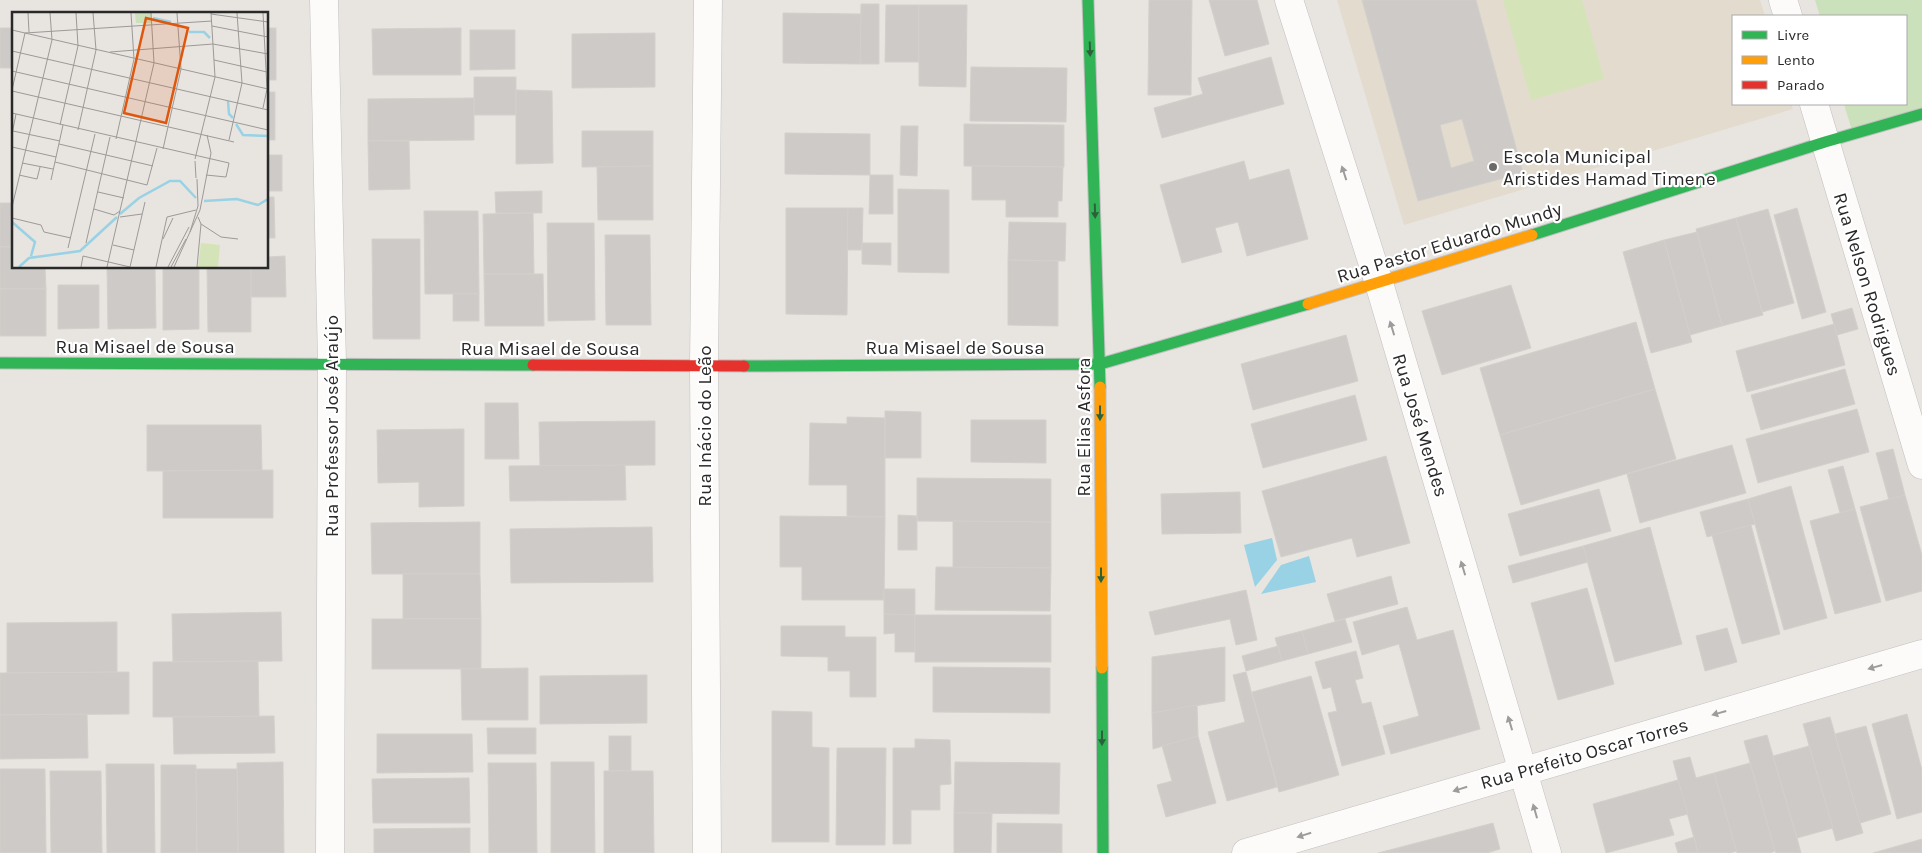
<svg xmlns="http://www.w3.org/2000/svg" width="1922" height="853" font-family="Karla,sans-serif">
  <rect width="100%" height="100%" fill="#e8e4e0"/>
  <polygon fill="#e2dbce" points="1337,0 1760,0 1765,16 1733,16 1733,104 1791,104 1793,109 1404,225"/>
  <polygon fill="#cbe1bb" points="1815,0 1922,0 1922,112 1853,134 1844,104 1906,104 1906,16 1820,16"/>
  <polygon fill="#d5e4b8" points="1503,0 1582,0 1604,79 1531,100"/>
  <g fill="#98d2e4">
    <polygon points="1272,538 1277,560 1255,587 1244,545"/>
    <polygon points="1309,556 1316,582 1261,594 1281,565"/>
  </g>
  <g fill="#cdcac7" stroke="#d3d0cc" fill-rule="evenodd">
    <polygon points="1149,0 1192,0 1191,95 1148,95"/>
    <polygon points="1209,0 1257,0 1269,44 1225,56"/>
    <path d="M1362 0H1476L1523 173 1418 201ZM1462 119 1474 161 1451 168 1440 125Z"/>
    <polygon points="861,4 879,4 879,64 860,64"/>
    <polygon points="886,5 919,5 919,62 885,62"/>
    <polygon points="919,5 967,5 966,87 919,86"/>
    <polygon points="783,13 861,14 860,64 783,63"/>
    <rect x="0" y="28" width="14" height="40"/>
    <rect x="268" y="28" width="8" height="52"/>
    <polygon points="461,28 461,75 373,75 372,29"/>
    <polygon points="470,30 515,30 515,69 470,70"/>
    <polygon points="655,33 655,87 572,88 572,34"/>
    <polygon points="1271,57 1284,104 1162,138 1154,108 1203,94 1198,78"/>
    <polygon points="971,67 1067,68 1066,122 970,121"/>
    <rect x="474" y="77" width="42" height="38"/>
    <polygon points="516,90 552,91 553,163 516,164"/>
    <rect x="268" y="92" width="7" height="48"/>
    <polygon points="474,98 474,140 368,141 368,99"/>
    <polygon points="964,124 1064,125 1064,167 964,166"/>
    <polygon points="901,126 918,126 917,176 900,175"/>
    <polygon points="582,131 653,131 653,166 582,167"/>
    <polygon points="785,133 870,134 870,175 785,174"/>
    <polygon points="368,141 409,141 410,189 369,190"/>
    <rect x="268" y="155" width="14" height="36"/>
    <polygon points="1244,161 1249,180 1289,169 1308,239 1247,256 1238,222 1215,228 1222,252 1182,263 1160,185"/>
    <polygon points="653,166 653,220 598,220 597,167"/>
    <polygon points="972,166 1063,167 1062,201 1058,201 1058,217 1006,217 1006,200 972,200"/>
    <polygon points="870,175 893,175 893,214 869,214"/>
    <polygon points="898,189 949,190 949,273 898,272"/>
    <polygon points="542,191 542,213 496,213 495,192"/>
    <polygon points="268,197 274,197 275,238 268,238"/>
    <rect x="0" y="203" width="14" height="44"/>
    <polygon points="786,208 848,208 847,315 786,314"/>
    <polygon points="848,208 863,208 862,250 847,250"/>
    <polygon points="1797,208 1826,312 1802,319 1774,215"/>
    <polygon points="1768,209 1794,303 1762,312 1736,218"/>
    <polygon points="424,211 478,211 479,294 425,294"/>
    <polygon points="533,213 534,274 484,274 483,214"/>
    <polygon points="1736,218 1763,315 1722,326 1696,229"/>
    <polygon points="1009,222 1066,223 1065,261 1008,260"/>
    <polygon points="547,223 594,223 595,320 548,321"/>
    <polygon points="1697,232 1722,326 1690,335 1664,240"/>
    <polygon points="605,235 650,235 651,325 606,325"/>
    <polygon points="372,239 420,239 420,339 373,339"/>
    <polygon points="1664,240 1692,342 1651,353 1623,252"/>
    <polygon points="862,243 891,243 891,265 862,264"/>
    <polygon points="0,247 14,247 14,268 45,268 46,289 0,289"/>
    <polygon points="285,256 286,297 251,297 251,268 268,268 268,257"/>
    <polygon points="1008,260 1058,261 1058,326 1008,325"/>
    <polygon points="107,268 155,268 156,328 108,329"/>
    <polygon points="163,268 199,268 199,329 163,330"/>
    <polygon points="207,268 251,268 251,332 208,332"/>
    <polygon points="484,274 543,274 544,326 485,326"/>
    <polygon points="58,285 99,285 99,328 58,329"/>
    <polygon points="1511,285 1531,348 1442,375 1422,311"/>
    <rect x="0" y="289" width="46" height="47"/>
    <rect x="453" y="294" width="26" height="27"/>
    <polygon points="1852,308 1858,329 1837,335 1831,314"/>
    <polygon points="1636,322 1655,389 1500,435 1480,368"/>
    <polygon points="1834,324 1845,365 1747,392 1736,351"/>
    <polygon points="1346,335 1358,381 1253,410 1241,364"/>
    <polygon points="1845,369 1855,404 1761,430 1751,395"/>
    <polygon points="1655,389 1676,459 1521,505 1500,435"/>
    <polygon points="1355,395 1367,440 1263,468 1251,424"/>
    <polygon points="485,403 518,403 519,459 485,459"/>
    <polygon points="1857,409 1869,452 1758,483 1746,439"/>
    <polygon points="885,411 921,412 921,458 885,458"/>
    <polygon points="847,417 885,418 885,517 847,516 847,485 809,485 810,423 847,424"/>
    <polygon points="971,420 1046,420 1046,463 971,462"/>
    <polygon points="655,421 655,465 540,466 539,422"/>
    <polygon points="147,425 261,425 262,471 147,471"/>
    <polygon points="464,429 464,506 419,507 419,482 378,483 377,430"/>
    <polygon points="1732,445 1746,493 1640,523 1627,474"/>
    <polygon points="1893,449 1905,495 1889,500 1876,453"/>
    <polygon points="1386,456 1410,543 1357,557 1352,538 1281,557 1262,491"/>
    <polygon points="625,465 626,500 510,501 509,466"/>
    <polygon points="1843,466 1855,509 1840,513 1828,470"/>
    <polygon points="273,470 273,518 163,518 163,471"/>
    <polygon points="917,478 1051,479 1051,522 917,521"/>
    <polygon points="1791,486 1827,618 1784,630 1748,499"/>
    <polygon points="1599,489 1611,531 1520,556 1508,514"/>
    <polygon points="1240,492 1241,533 1162,534 1161,494"/>
    <polygon points="1905,495 1922,555 1922,591 1886,601 1860,507"/>
    <polygon points="1748,499 1755,524 1707,537 1700,512"/>
    <polygon points="1855,509 1881,602 1835,614 1810,521"/>
    <polygon points="898,515 917,516 917,550 898,550"/>
    <polygon points="780,516 885,517 884,600 802,600 802,567 780,567"/>
    <polygon points="953,521 1051,522 1051,568 953,568"/>
    <polygon points="480,522 480,574 372,574 371,523"/>
    <polygon points="1751,525 1780,634 1742,644 1712,535"/>
    <polygon points="652,527 653,582 511,583 510,529"/>
    <polygon points="1650,527 1682,644 1615,662 1583,546"/>
    <polygon points="1583,546 1588,562 1513,583 1508,566"/>
    <polygon points="936,567 1051,568 1050,611 935,610"/>
    <polygon points="403,574 480,574 481,619 403,619"/>
    <polygon points="1391,576 1398,604 1335,621 1327,594"/>
    <polygon points="1587,588 1614,684 1558,700 1531,603"/>
    <polygon points="884,589 915,589 915,615 884,614"/>
    <polygon points="1246,590 1257,640 1236,645 1230,619 1155,635 1149,612"/>
    <polygon points="1407,607 1417,640 1453,630 1480,729 1391,754 1383,726 1419,716 1399,644 1362,655 1353,622"/>
    <polygon points="281,612 282,661 173,662 172,614"/>
    <polygon points="884,614 915,615 915,652 895,652 895,633 884,634"/>
    <rect x="915" y="615" width="136" height="47"/>
    <rect x="372" y="619" width="109" height="50"/>
    <polygon points="1345,619 1352,642 1308,654 1302,631"/>
    <polygon points="117,622 117,672 7,673 7,623"/>
    <polygon points="781,626 845,626 845,637 876,637 876,697 850,697 850,671 828,671 828,657 781,656"/>
    <polygon points="1727,628 1737,662 1705,671 1696,636"/>
    <polygon points="1302,631 1308,654 1282,661 1275,638"/>
    <polygon points="1278,646 1282,661 1246,671 1242,656"/>
    <polygon points="1225,647 1225,701 1152,713 1152,657"/>
    <polygon points="1356,651 1363,678 1355,680 1362,704 1371,702 1385,754 1342,766 1328,713 1337,711 1331,687 1323,689 1315,662"/>
    <polygon points="258,661 259,717 153,717 153,662"/>
    <polygon points="933,667 1050,668 1050,713 933,712"/>
    <polygon points="528,668 528,720 462,720 461,669"/>
    <polygon points="129,672 129,714 0,715 0,673"/>
    <polygon points="1246,672 1277,787 1227,801 1208,732 1245,722 1233,675"/>
    <polygon points="647,675 647,723 540,724 540,676"/>
    <polygon points="1311,676 1339,775 1279,792 1252,692"/>
    <polygon points="1197,705 1198,736 1153,749 1152,713"/>
    <polygon points="772,711 812,712 812,747 829,748 829,842 772,842"/>
    <polygon points="87,714 88,758 0,759 0,715"/>
    <polygon points="1907,714 1922,770 1922,812 1897,819 1872,724"/>
    <polygon points="274,716 275,753 174,754 173,717"/>
    <polygon points="1830,717 1863,833 1836,841 1803,724"/>
    <polygon points="1866,726 1891,814 1860,823 1835,734"/>
    <polygon points="487,728 536,728 536,754 488,754"/>
    <polygon points="377,734 472,734 473,772 377,773"/>
    <polygon points="1767,735 1797,838 1801,853 1776,853 1775,851 1744,741"/>
    <rect x="609" y="736" width="22" height="35"/>
    <polygon points="1198,736 1216,803 1166,817 1157,785 1172,781 1162,746"/>
    <polygon points="915,739 950,740 951,784 940,785 940,810 911,810 911,844 893,844 893,748 915,748"/>
    <polygon points="1809,746 1833,828 1797,838 1773,756"/>
    <polygon points="837,748 886,748 885,845 836,845"/>
    <polygon points="1690,757 1696,778 1714,773 1737,851 1730,853 1698,853 1673,761"/>
    <polygon points="283,762 284,853 238,853 237,763"/>
    <polygon points="551,762 594,762 595,853 551,853"/>
    <polygon points="955,762 1060,763 1059,814 954,813"/>
    <polygon points="488,763 536,763 537,853 489,853"/>
    <polygon points="1750,763 1775,851 1770,853 1737,853 1714,773"/>
    <polygon points="106,764 154,764 155,853 107,853"/>
    <polygon points="161,765 196,765 197,853 161,853"/>
    <polygon points="0,769 45,769 46,853 0,853"/>
    <polygon points="196,769 237,769 238,853 197,853"/>
    <polygon points="50,771 101,771 102,853 51,853"/>
    <polygon points="604,771 653,771 654,853 604,853"/>
    <polygon points="469,778 470,823 373,823 372,779"/>
    <polygon points="1678,780 1688,814 1669,819 1674,835 1606,853 1593,804"/>
    <polygon points="954,813 992,813 991,853 954,853"/>
    <polygon points="997,823 1062,824 1062,853 997,853"/>
    <polygon points="1493,823 1500,849 1487,853 1378,853"/>
    <polygon points="470,828 470,853 374,853 374,829"/>
    <polygon points="1694,837 1698,853 1678,853 1675,843"/>
    <polygon points="1922,839 1922,853 1873,853"/>
  </g>
  <g fill="none" stroke-linecap="round" stroke-linejoin="round">
    <defs>
      <g id="street">
        <polyline points="324,0 332,363 330,853"/>
        <polyline points="1289,0 1379,283 1547,853"/>
        <polyline points="1783,0 1788,16"/>
        <polyline points="1814,104 1922,465"/>
        <polyline points="707,853 704,366 708,0"/>
        <polyline points="1246,853 1922,654"/>
      </g>
      <g id="fast">
        <polyline points="1088,0 1100,387"/>
        <polyline points="1532,235 1825,142 1922,114"/>
        <polyline points="0,363 533,365"/>
        <polyline points="744,366 1100,364 1308,304"/>
        <polyline points="1102,668 1103,853"/>
      </g>
      <g id="slow">
        <polyline points="1308,304 1532,235"/>
        <polyline points="1100,387 1102,668"/>
      </g>
      <polyline id="jam" points="533,365 744,366"/>
    </defs>
    <use href="#street" stroke="#c1c0c1" stroke-width="29"/>
    <use href="#fast" stroke="#c1c0c1" stroke-width="13"/>
    <use href="#slow" stroke="#c1c0c1" stroke-width="13"/>
    <use href="#jam" stroke="#c1c0c1" stroke-width="13"/>
    <use href="#street" stroke="#fcfbfa" stroke-width="28"/>
    <use href="#fast" stroke="#30b455" stroke-width="11"/>
    <use href="#slow" stroke="#ff9f0a" stroke-width="11"/>
    <use href="#jam" stroke="#e5322d" stroke-width="11"/>
  </g>
  <defs><path id="oneway-solid" d="M-6-.8H1V-3.2L6.5 0L1 3.2V.8H-6Z" transform="scale(1.25)"/></defs>
  <g fill="#2c613b">
    <use href="#oneway-solid" transform="translate(1090 49) rotate(88)"/>
    <use href="#oneway-solid" transform="translate(1095 211) rotate(88)"/>
    <use href="#oneway-solid" transform="translate(1100 413) rotate(90)"/>
    <use href="#oneway-solid" transform="translate(1101 575) rotate(90)"/>
    <use href="#oneway-solid" transform="translate(1102 738) rotate(90)"/>
  </g>
  <g fill="#9d9c9c">
    <use href="#oneway-solid" transform="translate(1344 173) rotate(-108)"/>
    <use href="#oneway-solid" transform="translate(1392 328) rotate(-107)"/>
    <use href="#oneway-solid" transform="translate(1463 568) rotate(-107)"/>
    <use href="#oneway-solid" transform="translate(1875 667) rotate(164)"/>
    <use href="#oneway-solid" transform="translate(1719 713) rotate(164)"/>
    <use href="#oneway-solid" transform="translate(1510 723) rotate(-107)"/>
    <use href="#oneway-solid" transform="translate(1460 789) rotate(163)"/>
    <use href="#oneway-solid" transform="translate(1535 811) rotate(-106)"/>
    <use href="#oneway-solid" transform="translate(1304 835) rotate(163)"/>
  </g>
  <circle fill="#6c6a69" stroke="#fff" stroke-width="2" cx="1493" cy="167" r="5"/>
  <g text-anchor="middle" stroke-width="4.5" stroke-linejoin="round" paint-order="stroke">
    <g font-size="19" fill="#292929" stroke="#fff" text-anchor="start">
      <text x="1503" y="163">Escola Municipal<tspan x="1503" dy="22">Aristides Hamad Timene</tspan></text>
    </g>
    <g font-size="19" fill="#292929" stroke="#fff">
      <text transform="translate(1449 242) rotate(-17)" y="7">Rua Pastor Eduardo Mundy</text>
      <text transform="translate(1868 284) rotate(73)" y="7">Rua Nelson Rodrigues</text>
      <text x="145" y="353">Rua Misael de Sousa</text>
      <text x="955" y="354">Rua Misael de Sousa</text>
      <text x="550" y="355">Rua Misael de Sousa</text>
      <text transform="translate(1421 425) rotate(73)" y="7">Rua José Mendes</text>
      <text transform="translate(331 426) rotate(-90)" y="7">Rua Professor José Araújo</text>
      <text transform="translate(704 426) rotate(-90)" y="7">Rua Inácio do Leão</text>
      <text transform="translate(1083 427) rotate(-90)" y="7">Rua Elias Asfora</text>
      <text transform="translate(1584 753) rotate(-16)" y="7">Rua Prefeito Oscar Torres</text>
    </g>
  </g>
  <g transform="translate(12 12)">
    <rect width="256" height="256" fill="#e8e4e0"/>
    <path d="M123 1H139L140 11H124Z" fill="#cbe1bb"/>
    <path d="M189 231 208 233 206 255H186Z" fill="#d5e4b8"/>
    <path fill="none" stroke="#98d2e4" stroke-width="2.5" d="M141 6 159 10M177 20H192L198 26M216 89 217 102 221 106M224 112 231 123 256 124M192 189 225 187 246 193 256 187M108 202 127 186 158 169H168L184 186M0 210 23 230 19 244M7 255 17 246 68 239 105 205"/>
    <path fill="none" stroke="#9c9997" stroke-width="1" d="M16 1 17 20M251 1 255 77 251 96M199 2 256 10M200 14 256 25M0 18 256 77M0 39 256 98M98 40 201 32 256 42M202 48 255 60M0 59 256 118M0 78 13 21 200 9M0 79 222 130M0 101 217 151 214 165 194 163M48 113 66 34 64 1M66 118 84 38 81 1M1 119 48 129M0 122 4 102M104 127 122 47 119 1M217 128 230 71 225 1M47 132 141 154M0 135 44 145M151 137 169 57 165 1M183 147 203 65 199 1M183 149 184 166M43 150 135 173 145 136M10 151 41 157M7 163 25 167 28 155M39 168 51 113M86 180 112 186M0 195 40 28 38 1M82 197 102 203 108 199M108 205 130 202M0 206 29 213 32 220 59 226M189 212 209 225 226 227M178 220 186 194 185 167M151 227 161 206M74 231 98 125M101 233 122 238M56 236 83 122M69 255 71 244 118 255M95 255 142 51 139 1M118 255 133 190M144 255 155 205 184 198M156 255 177 215M159 255 174 227M162 255 188 198 199 141 195 123M185 255 189 212 186 205"/>
    <path fill="#de570d" fill-opacity="0.15" stroke="#de570d" stroke-width="2.5" d="M134 6 176 16 154 111 112 101Z"/>
    <rect width="256" height="256" fill="none" stroke="#292929" stroke-width="2.5"/>
  </g>
  <rect x="1732" y="15" width="175" height="90" fill="#ffffff" stroke="#a9a9a9"/>
  <rect x="1742" y="31" width="25" height="8" fill="#30b455" stroke="#a9a9a9"/>
  <text x="1777" y="40" font-size="15" fill="#292929">Livre</text>
  <rect x="1742" y="56" width="25" height="8" fill="#ff9f0a" stroke="#a9a9a9"/>
  <text x="1777" y="65" font-size="15" fill="#292929">Lento</text>
  <rect x="1742" y="81" width="25" height="8" fill="#e5322d" stroke="#a9a9a9"/>
  <text x="1777" y="90" font-size="15" fill="#292929">Parado</text>
</svg>
